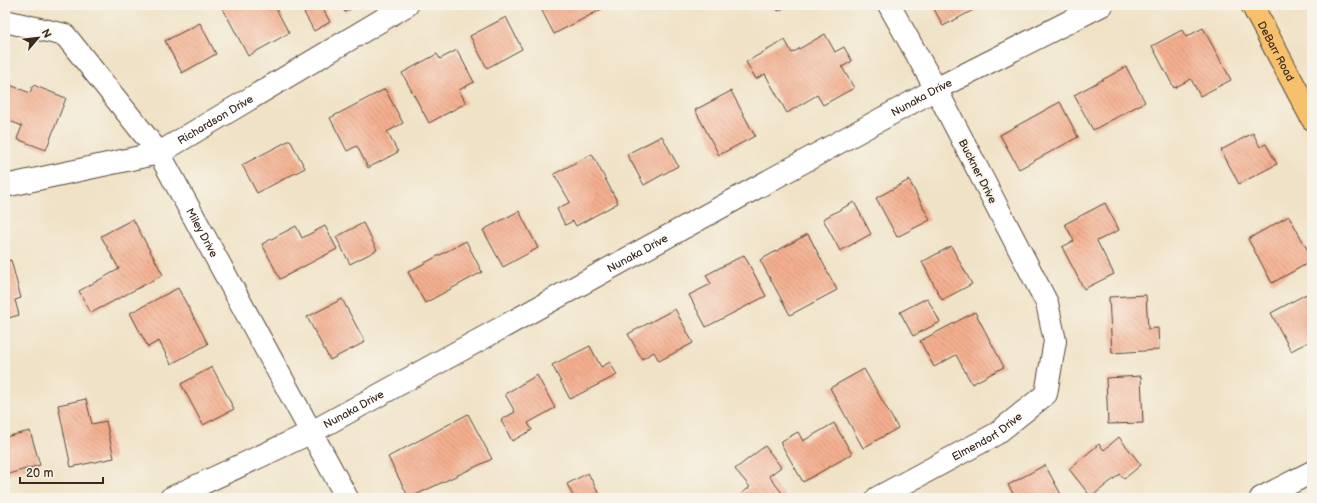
<svg xmlns="http://www.w3.org/2000/svg" width="1317" height="503" font-family="'Balsamiq Sans',sans-serif">
  <defs>
    <pattern id="building-back-hatch" width="6" height="6" patternUnits="userSpaceOnUse"><rect width="6" height="6" fill="#f4af8f"/><path d="M-1 5l2 2M0 0l6 6M5-1l2 2" fill="none" stroke="#c78f74"/></pattern>
  </defs>
  <rect width="100%" height="100%" fill="#f7f3e8"/>
  <filter id="ink" filterUnits="userSpaceOnUse"><feTurbulence type="fractalNoise" baseFrequency=".025" numOctaves="2"/><feDisplacementMap in="SourceGraphic" scale="8" xChannelSelector="R" yChannelSelector="G"/><feConvolveMatrix kernelMatrix="1 2 1 2 8 2 1 2 1" color-interpolation-filters="sRGB"/></filter>
  <filter id="wash" filterUnits="userSpaceOnUse"><feTurbulence type="fractalNoise" baseFrequency=".012" numOctaves="4" result="noise"/><feDisplacementMap in="SourceGraphic" scale="16" xChannelSelector="R" yChannelSelector="G"/><feGaussianBlur stdDeviation="0.9" result="paint"/><feColorMatrix in="noise" values="0 0 0 0 0 0 0 0 0 0 0 0 0 0 0 0 0 1.4 0 .05"/><feComposite in="paint" operator="in"/></filter>
  <g filter="url(#wash)">
    <rect width="100%" height="100%" fill="#f0e2c6"/>
    <g id="blocks">
      <g fill="url(#building-back-hatch)">
        <polygon points="117,5 130,5 128,10"/>
        <polygon points="221,5 274,5 289,33 248,56"/>
        <polygon points="300,5 330,5 323,9 330,22 314,31"/>
        <polygon points="341,5 358,5 345,12"/>
        <polygon points="539,5 600,5 602,9 554,34"/>
        <polygon points="775,5 790,5 778,11"/>
        <polygon points="932,5 983,5 943,26"/>
        <polygon points="506,17 522,49 487,68 470,36"/>
        <polygon points="200,23 216,54 182,73 165,41"/>
        <polygon points="1203,28 1231,80 1200,96 1191,79 1174,88 1152,46 1182,30 1186,37"/>
        <polygon points="825,34 835,52 844,47 852,61 842,67 854,88 823,105 817,95 787,113 765,74 756,79 746,62 785,40 792,53"/>
        <polygon points="457,50 474,82 459,90 466,103 429,123 402,73 437,54 440,59"/>
        <polygon points="1126,67 1145,102 1093,130 1074,95"/>
        <polygon points="5,83 30,93 33,85 66,98 46,150 17,139 22,126 5,119"/>
        <polygon points="385,89 403,123 387,132 398,152 368,168 357,146 347,151 330,118"/>
        <polygon points="731,91 755,136 719,155 695,110"/>
        <polygon points="1060,102 1078,137 1019,169 1000,135"/>
        <polygon points="1253,133 1260,147 1266,144 1277,164 1239,184 1221,150"/>
        <polygon points="662,136 678,166 644,185 627,154"/>
        <polygon points="290,140 305,168 257,193 242,165"/>
        <polygon points="592,154 618,203 576,226 573,221 565,225 557,209 570,202 554,174"/>
        <polygon points="909,180 930,220 897,237 876,198"/>
        <polygon points="854,202 871,234 840,251 823,219"/>
        <polygon points="1105,203 1119,230 1097,241 1114,274 1084,289 1062,247 1074,241 1065,224"/>
        <polygon points="519,211 538,248 503,267 483,230"/>
        <polygon points="1289,216 1312,258 1312,261 1272,283 1248,239"/>
        <polygon points="133,219 163,275 91,313 79,291 119,269 101,236"/>
        <polygon points="363,223 377,250 350,264 336,237"/>
        <polygon points="296,226 302,238 325,226 337,249 280,279 262,244"/>
        <polygon points="808,234 837,290 790,315 760,260"/>
        <polygon points="466,241 482,272 425,303 408,272"/>
        <polygon points="951,246 972,284 942,300 922,262"/>
        <polygon points="744,255 766,296 706,327 689,295 711,284 706,275"/>
        <polygon points="11,260 21,298 15,300 19,315 5,319 5,262"/>
        <polygon points="178,288 208,344 171,364 159,341 148,347 130,313"/>
        <polygon points="1312,291 1312,340 1291,351 1271,313"/>
        <polygon points="1146,295 1148,329 1158,328 1159,350 1112,353 1109,297"/>
        <polygon points="927,298 940,322 913,336 900,312"/>
        <polygon points="342,299 365,342 330,360 307,317"/>
        <polygon points="675,309 693,343 659,361 654,352 642,359 628,334"/>
        <polygon points="975,312 1004,367 972,384 956,355 934,367 920,341"/>
        <polygon points="590,346 601,367 610,362 617,375 570,399 552,365"/>
        <polygon points="212,367 234,409 203,425 181,384"/>
        <polygon points="864,369 898,428 863,448 830,388"/>
        <polygon points="537,375 555,408 528,423 532,430 512,441 501,420 515,412 505,394"/>
        <polygon points="1141,376 1143,423 1108,424 1106,378"/>
        <polygon points="86,399 92,424 106,421 114,458 71,467 58,405"/>
        <polygon points="468,414 492,459 409,498 388,457"/>
        <polygon points="834,423 852,454 803,482 780,442 798,432 803,441"/>
        <polygon points="30,431 40,465 5,475 5,437"/>
        <polygon points="1119,437 1141,465 1124,479 1120,474 1091,497 1069,469 1099,444 1104,450"/>
        <polygon points="765,446 781,467 769,476 786,498 736,498 750,487 735,469"/>
        <polygon points="1045,465 1063,498 1016,498 1008,485"/>
        <polygon points="588,473 600,496 596,498 574,498 567,484"/>
      </g>
    </g>
  </g>
  <g filter="url(#ink)">
    <use href="#blocks" fill-opacity="0" stroke="#564637" stroke-width="1"/>
    <g fill="none" stroke-linecap="round" stroke-linejoin="round">
      <defs>
        <g id="minor">
          <path id="s1" d="M5 21 65 35 159 153 347 498"/>
          <path id="s2" d="M5 186 159 153 407 5"/>
          <path id="s3" d="M171 498 310 433 936 89 1102 5"/>
          <path id="s4" d="M877 498 996 434 1046 394 1055 341 1047 303 936 89 889 5"/>
          <polyline points="1261,498 1312,472"/>
        </g>
        <g id="major">
          <path id="s5" d="M1252 5 1312 119"/>
        </g>
      </defs>
      <use href="#minor" stroke="#564637" stroke-width="24"/>
      <use href="#major" stroke="#564637" stroke-width="24"/>
      <use href="#minor" stroke="#fff" stroke-width="22"/>
      <use href="#major" stroke="#f7c06c" stroke-width="22"/>
    </g>
  </g>
  <g text-anchor="middle" stroke-width="4" stroke-linejoin="round" paint-order="stroke">
    <g font-size="11" fill="#3b2a1e" stroke="#f7f3e8">
      <text dy="4" stroke="none"><textPath href="#s5" startOffset="52">DeBarr Road</textPath></text>
      <text dy="4" stroke="none"><textPath href="#s3" startOffset="851">Nunaka Drive</textPath></text>
      <text dy="4" stroke="none"><textPath href="#s2" startOffset="223">Richardson Drive</textPath></text>
      <text transform="translate(978 171) rotate(63)" y="4">Buckner Drive</text>
      <text dy="4" stroke="none"><textPath href="#s1" startOffset="303">Miley Drive</textPath></text>
      <text dy="4" stroke="none"><textPath href="#s3" startOffset="527">Nunaka Drive</textPath></text>
      <text dy="4" stroke="none"><textPath href="#s3" startOffset="203">Nunaka Drive</textPath></text>
      <text dy="4" stroke="none"><textPath href="#s4" startOffset="126">Elmendorf Drive</textPath></text>
    </g>
  </g>
  <rect width="1317" height="503" fill="none" stroke="#f7f3e8" stroke-width="20"/>
  <g transform="translate(38 38) rotate(62)" stroke="#f7f3e8" stroke-width="3" paint-order="stroke">
  <path d="M0-3L7 15L0 10L-7 15Z" fill="#3b2a1e"/>
  <text y="-6" font-size="11" font-weight="bold" text-anchor="middle" fill="#3b2a1e">N</text>
  </g>
  <path d="M20 477v6h83v-6" fill="none" stroke="#3b2a1e" stroke-width="2"/>
  <text x="26" y="477" font-size="12" fill="#3b2a1e" stroke="#f7f3e8" stroke-width="3" paint-order="stroke">20 m</text>
</svg>
